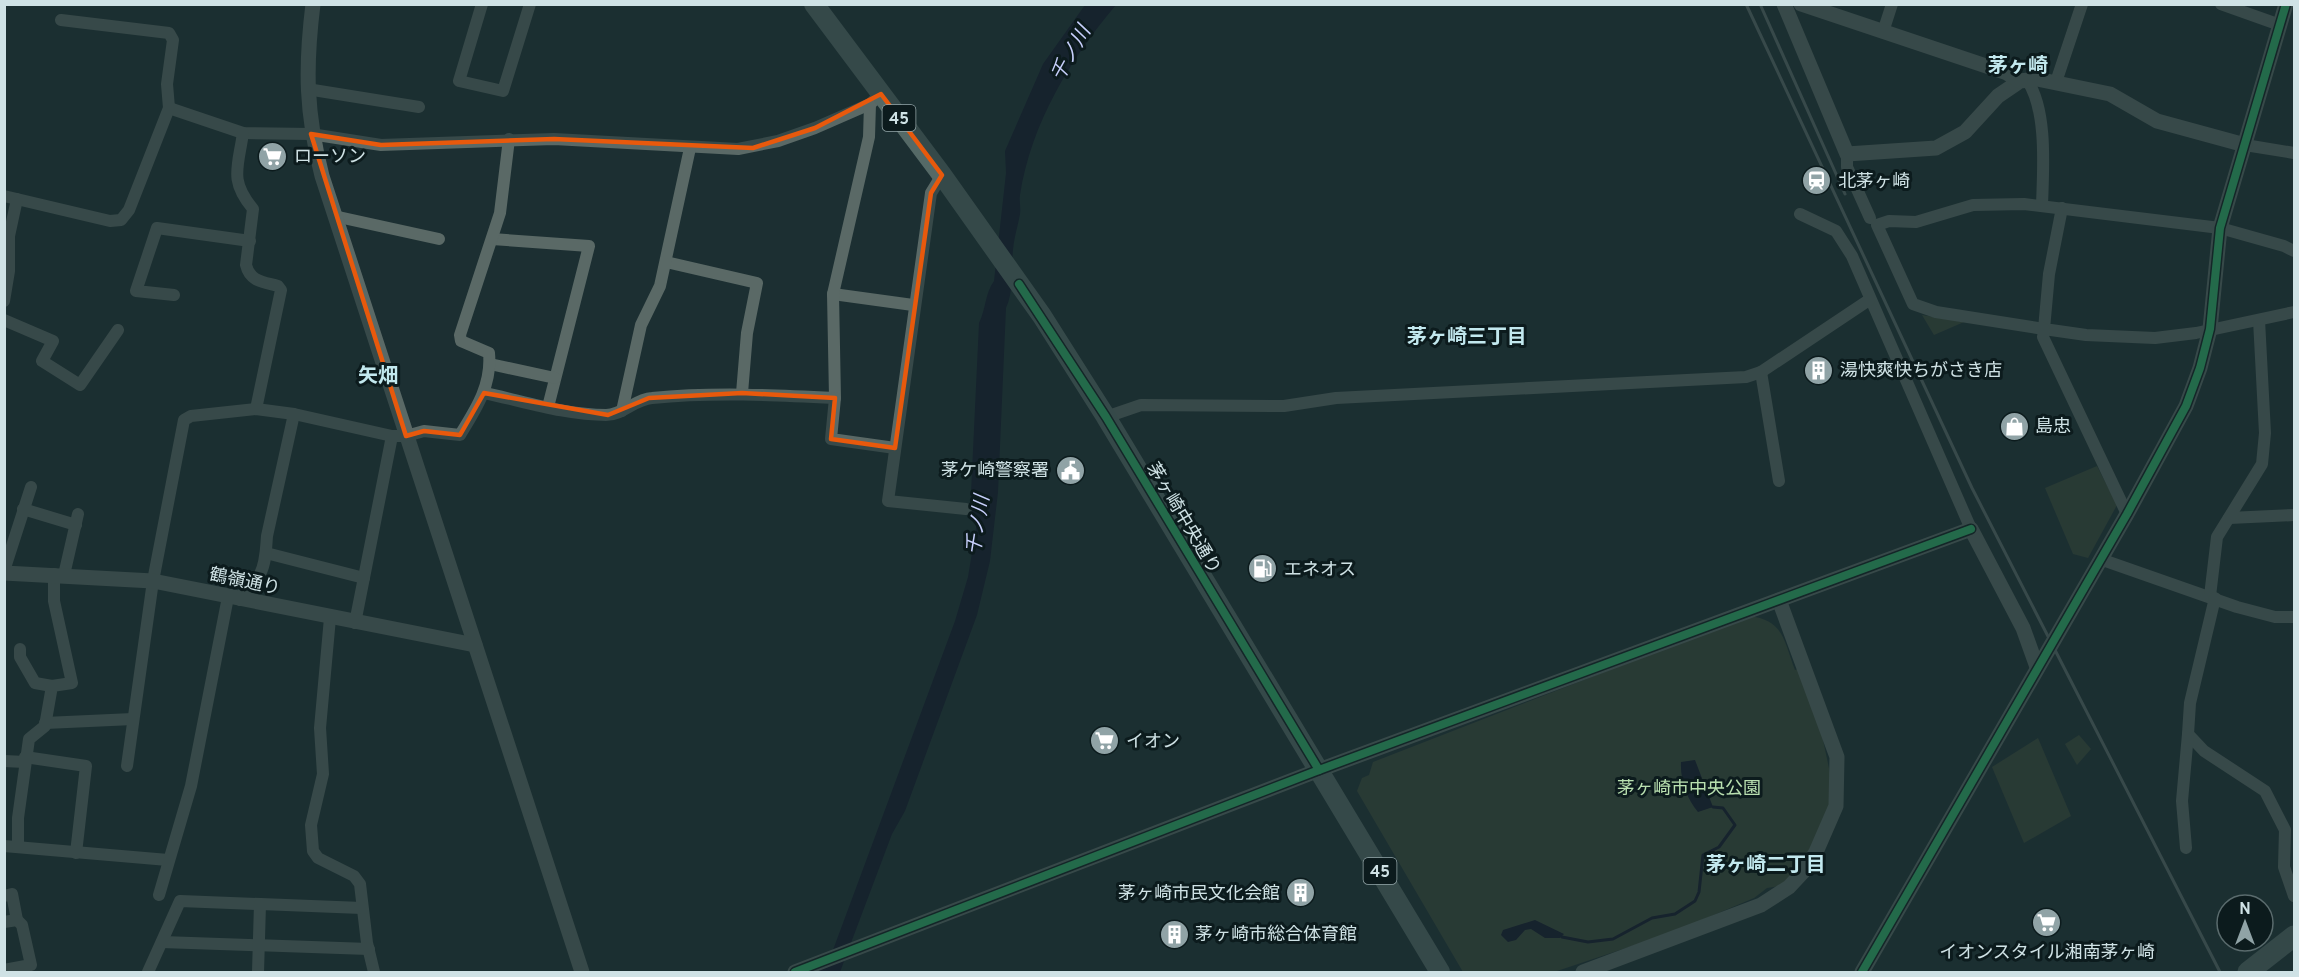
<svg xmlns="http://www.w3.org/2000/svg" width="2299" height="977" font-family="Overpass,'Noto Sans JP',sans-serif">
  <rect width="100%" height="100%" fill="#1c2f32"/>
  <g fill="#394739">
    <polygon points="1922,315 1964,322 1934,335"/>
    <polygon points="2097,466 2117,505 2088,558 2073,554 2045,488"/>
    <path d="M1749 616C1784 620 1784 641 1795 670L1798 669 1819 721 1830 773 1832 798 1809 858 1780 886 1767 888 1754 898 1671 933 1554 972H1463L1357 791 1362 778 1369 775 1373 762Z"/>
    <polygon points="2079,735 2091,749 2077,765 2065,744"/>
    <polygon points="2038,738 2071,816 2024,843 1992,767"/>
  </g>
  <g fill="#101429">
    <path d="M1085 5H1116C1070 59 1031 124 1020 195 1019 201 1021 207 1020 214 1018 226 1014 237 1013 250 1011 269 1014 291 1006 308L998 492 990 561 977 615 905 811 892 834 840 972H816L822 956 833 950 955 621 968 577 978 516 970 514 979 323C986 309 985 293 994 281L1006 173 1005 151 1043 64Z"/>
    <path d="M1695 760 1713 807 1698 812C1687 799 1680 780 1681 762Z"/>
    <polygon points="1535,920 1564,934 1560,938 1545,938 1531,929 1525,930 1516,940 1508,942 1501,935 1503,930"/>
  </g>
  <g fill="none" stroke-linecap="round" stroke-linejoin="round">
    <polyline stroke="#101429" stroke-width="3" points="1562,937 1588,942 1613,939 1652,918 1675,914 1695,901 1699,892 1703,855 1719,847 1735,825 1723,808 1713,807"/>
    <g stroke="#5a6966" stroke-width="12">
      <polyline points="482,4 459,81 503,91 530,4"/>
      <polyline points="2221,4 2280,25"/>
      <polyline points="1883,32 1892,4"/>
      <path d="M2027 80C2048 111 2043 170 2042 206"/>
      <polyline points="2056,82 2082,4"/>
      <polyline points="307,89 419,107"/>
      <polyline points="169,108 243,133 311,134 381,145 554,139 738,149 778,141 815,128 870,104 881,94"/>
      <path d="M243 133C238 168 229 180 253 209L246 265C250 282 264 282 278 286L281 290 256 409"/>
      <polyline points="2245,145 2294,153"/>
      <polyline points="1847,154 1847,167 1870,218"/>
      <polyline points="942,175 931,193 888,501 966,509"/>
      <polyline points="4,196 110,221 121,220 129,210 169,108 167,84 173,40 169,33 61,20"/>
      <polyline points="2062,208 2049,274 2044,329 2086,335 2155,338 2196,333 2294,312"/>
      <polyline points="1800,214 1836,231 1852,256 1971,529"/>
      <polyline points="334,216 439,239"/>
      <polyline points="492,239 589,246 548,407"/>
      <polyline points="666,262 757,283 747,333 742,393"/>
      <polyline points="833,294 913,305"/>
      <polyline points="174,295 136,291 157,228 250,241"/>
      <polyline points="4,301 9,271 9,236 17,199"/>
      <polyline points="4,320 53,341 42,361 80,385 118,330"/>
      <polyline points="490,364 555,378"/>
      <polyline points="1761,372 1779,481"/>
      <path d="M484 393C523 401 565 415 606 415 623 415 635 399 652 398 713 392 774 395 835 398L833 294 869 137 870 104"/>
      <polyline points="835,398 831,439 895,448"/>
      <polyline points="622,411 641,325 660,286 690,148"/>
      <polyline points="1106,417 1141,405 1284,406 1336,398 1746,377 1761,372 1869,300"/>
      <polyline points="23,509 76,525"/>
      <polyline points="2127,514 2043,337 2044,329 1936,312 1913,304 1877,225 1889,221 1916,222 1973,205 2024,204 2220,228 2284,246 2294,251"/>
      <polyline points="2229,518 2294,515"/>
      <polyline points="266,553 364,578"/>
      <polyline points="2100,559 2237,607 2275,617 2294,617"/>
      <polyline points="4,571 31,487"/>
      <polyline points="64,575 78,514"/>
      <polyline points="2210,596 2217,537 2262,464 2265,433 2259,320"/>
      <polyline points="2215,598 2190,703 2188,734 2204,751 2265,791 2285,830 2284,867 2294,896"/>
      <path d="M240 600C244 587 254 584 260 574 266 563 266 548 267 536L294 414"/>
      <polyline points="330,618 320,728 323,774 311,825 313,851 318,858 354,876 360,884 367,943 374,972"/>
      <polyline points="355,623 392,436"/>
      <polyline points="20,649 20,657 35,683 52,686"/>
      <polyline points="45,723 133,719"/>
      <polyline points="25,757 86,766 76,853"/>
      <polyline points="4,761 25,762"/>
      <path d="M127 766 153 581 184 420 191 416 256 409 294 414 392 436H406L424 431 460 435C476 409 492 385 489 353L461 341 460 335 500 213 509 139"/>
      <polyline points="4,846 168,860"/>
      <polyline points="18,847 18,818 29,739 45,726 52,686 72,683 54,601 54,574"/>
      <polyline points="2186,848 2182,801 2188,734"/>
      <polyline points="159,895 191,786 228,597"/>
      <polyline points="4,896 12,894 17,920"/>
      <polyline points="4,922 17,920 22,925 31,965 4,970"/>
      <polyline points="162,942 369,949"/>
      <polyline points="148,972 180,901 362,908"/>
      <polyline points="258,972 260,904"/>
    </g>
    <g stroke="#5a6966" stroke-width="15">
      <path d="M313 4C305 69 306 113 322 176L582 972"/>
      <polyline points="1784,4 1847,154 1936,148 1965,132 1998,96 2020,81 2037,79 2110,94 2157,121 2245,145"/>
      <polyline points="1801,4 2007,73 2020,81"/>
      <polyline points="4,573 153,581 475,645"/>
      <polyline points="795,972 1319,770 1971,529 2023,628 2037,667"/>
      <polyline points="1583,972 1761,905 1789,887 1803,872 1816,852 1836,806 1837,757 1779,600"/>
      <polyline points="1862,972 2127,514 2186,406 2200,368 2210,329 2220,228 2286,4"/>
    </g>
    <polyline stroke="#556966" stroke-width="20" points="814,4 942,175 1042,316 1106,417 1440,972"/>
    <polyline stroke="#526765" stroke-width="21" points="2248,972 2294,936"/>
    <g stroke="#5a6968" stroke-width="3">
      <polyline points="1746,4 1972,488 2220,972"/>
      <polyline points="1760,4 1845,194"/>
    </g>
    <defs>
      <g id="cycleway">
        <polyline points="1019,284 1106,417 1319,770"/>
        <polyline points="795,972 1319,770 1971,529"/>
        <polyline points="1862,972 2127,514 2186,406 2200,368 2210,329 2220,228 2286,4"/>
      </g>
    </defs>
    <use href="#cycleway" stroke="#0c1b1d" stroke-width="11"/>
    <use href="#cycleway" stroke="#2db169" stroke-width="8"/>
  </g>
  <path d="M0 0H2299V977H0ZM881 94 942 175 931 193 895 448 831 439 835 398 742 393 649 398 608 415 484 393 460 435 424 431 406 436 311 134 381 145 554 139 753 148 815 128Z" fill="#1c2f32" fill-opacity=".55" fill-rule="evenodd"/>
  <path fill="none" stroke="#e8590c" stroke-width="4.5" stroke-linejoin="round" d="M881 94 942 175 931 193 895 448 831 439 835 398 742 393 649 398 608 415 484 393 460 435 424 431 406 436 311 134 381 145 554 139 753 148 815 128Z"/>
  <defs>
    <symbol id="supermarket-disc" viewBox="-11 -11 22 22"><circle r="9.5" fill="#90a3a6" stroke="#0c1b1d"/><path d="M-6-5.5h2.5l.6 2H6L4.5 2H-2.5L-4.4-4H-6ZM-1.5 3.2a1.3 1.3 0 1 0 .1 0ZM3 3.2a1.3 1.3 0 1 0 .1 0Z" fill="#fff"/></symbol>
    <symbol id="station-disc" viewBox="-11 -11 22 22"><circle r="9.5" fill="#90a3a6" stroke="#0c1b1d"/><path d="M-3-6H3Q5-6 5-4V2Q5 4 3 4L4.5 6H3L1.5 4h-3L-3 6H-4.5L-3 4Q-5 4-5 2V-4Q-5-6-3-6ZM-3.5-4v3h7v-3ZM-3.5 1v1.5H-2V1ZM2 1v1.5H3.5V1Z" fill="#fff"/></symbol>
    <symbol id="building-disc" viewBox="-11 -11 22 22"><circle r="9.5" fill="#90a3a6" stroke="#0c1b1d"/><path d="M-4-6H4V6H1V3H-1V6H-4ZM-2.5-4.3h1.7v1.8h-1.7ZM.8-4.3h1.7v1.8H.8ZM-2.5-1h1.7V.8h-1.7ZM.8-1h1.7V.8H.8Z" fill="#fff"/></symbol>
    <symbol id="shop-disc" viewBox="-11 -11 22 22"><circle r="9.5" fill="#90a3a6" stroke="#0c1b1d"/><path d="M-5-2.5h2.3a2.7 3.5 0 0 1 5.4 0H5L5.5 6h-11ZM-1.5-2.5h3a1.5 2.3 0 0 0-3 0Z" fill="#fff"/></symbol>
    <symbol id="civic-disc" viewBox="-11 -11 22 22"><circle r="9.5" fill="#90a3a6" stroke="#0c1b1d"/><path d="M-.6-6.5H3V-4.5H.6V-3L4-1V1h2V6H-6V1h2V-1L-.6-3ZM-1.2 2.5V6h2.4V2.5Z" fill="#fff"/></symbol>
    <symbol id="fuel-disc" viewBox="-11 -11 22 22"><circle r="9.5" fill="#90a3a6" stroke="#0c1b1d"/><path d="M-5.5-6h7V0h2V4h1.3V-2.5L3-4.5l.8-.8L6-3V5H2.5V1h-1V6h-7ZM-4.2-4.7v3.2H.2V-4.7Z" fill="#fff"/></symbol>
  </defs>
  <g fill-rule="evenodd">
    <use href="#supermarket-disc" x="256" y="140" width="33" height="33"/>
    <use href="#station-disc" x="1800" y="164" width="33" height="33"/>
    <use href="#building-disc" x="1802" y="354" width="33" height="33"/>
    <use href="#shop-disc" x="1998" y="410" width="33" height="33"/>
    <use href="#civic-disc" x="1054" y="454" width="33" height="33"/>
    <use href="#fuel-disc" x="1246" y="552" width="33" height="33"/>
    <use href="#supermarket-disc" x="1088" y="724" width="33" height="33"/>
    <use href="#building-disc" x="1284" y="876" width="33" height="33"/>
    <use href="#supermarket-disc" x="2030" y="906" width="33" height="33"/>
    <use href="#building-disc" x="1158" y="918" width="33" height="33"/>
  </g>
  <g text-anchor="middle" stroke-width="6" stroke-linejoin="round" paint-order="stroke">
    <g fill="#0c1b1d" stroke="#94a6a9" stroke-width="1.5">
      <rect x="882.5" y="105" width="33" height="26" rx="4.5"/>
      <rect x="1363.5" y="858" width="33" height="26" rx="4.5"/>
    </g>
    <g font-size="16" font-weight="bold" fill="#cfe2e5">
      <text x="899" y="124">45</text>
      <text x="1380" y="877">45</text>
    </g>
    <g font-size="18" fill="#cfe2e5" stroke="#0c1b1d" text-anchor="start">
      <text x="294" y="162">ローソン</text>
      <text x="1838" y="187">北茅ヶ崎</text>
      <text x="1840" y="376">湯快爽快ちがさき店</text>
      <text x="2035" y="432">島忠</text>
      <text x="1049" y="476" text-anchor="end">茅ケ崎警察署</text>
      <text x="1284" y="575">エネオス</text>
      <text x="1126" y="747">イオン</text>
      <text x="1280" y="899" text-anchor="end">茅ヶ崎市民文化会館</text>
      <text x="1195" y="940">茅ヶ崎市総合体育館</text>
      <text x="2047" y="958" text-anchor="middle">イオンスタイル湘南茅ヶ崎</text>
    </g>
    <g font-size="18" fill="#cfe2e5" stroke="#0c1b1d">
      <text transform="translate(1184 518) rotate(59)" y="6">茅ヶ崎中央通り</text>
      <text transform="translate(245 581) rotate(12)" y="6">鶴嶺通り</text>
    </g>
    <g font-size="18" fill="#b9e0b0" stroke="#0c1b1d">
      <text x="1689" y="794">茅ヶ崎市中央公園</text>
    </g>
    <g font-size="20" font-style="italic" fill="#c8d0fc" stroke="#0c1b1d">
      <text transform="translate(1070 53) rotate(-61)" y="7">千ノ川</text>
      <text transform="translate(977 525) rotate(-81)" y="7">千ノ川</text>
    </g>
    <g font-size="20" font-weight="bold" fill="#c2e8ee" stroke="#0c1b1d">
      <text x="2018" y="72">茅ヶ崎</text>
      <text x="1467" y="343">茅ヶ崎三丁目</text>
      <text x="378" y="382">矢畑</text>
      <text x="1766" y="871">茅ヶ崎二丁目</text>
    </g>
  </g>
  <rect width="2299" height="977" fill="none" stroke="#cfe2e5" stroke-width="12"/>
  <g transform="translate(2245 923)"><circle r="28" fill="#0c1b1d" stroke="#5a6b6d" stroke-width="1.5"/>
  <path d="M0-4.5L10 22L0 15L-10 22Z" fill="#90a3a6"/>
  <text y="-9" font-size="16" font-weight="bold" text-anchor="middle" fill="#cfe2e5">N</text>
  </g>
</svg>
